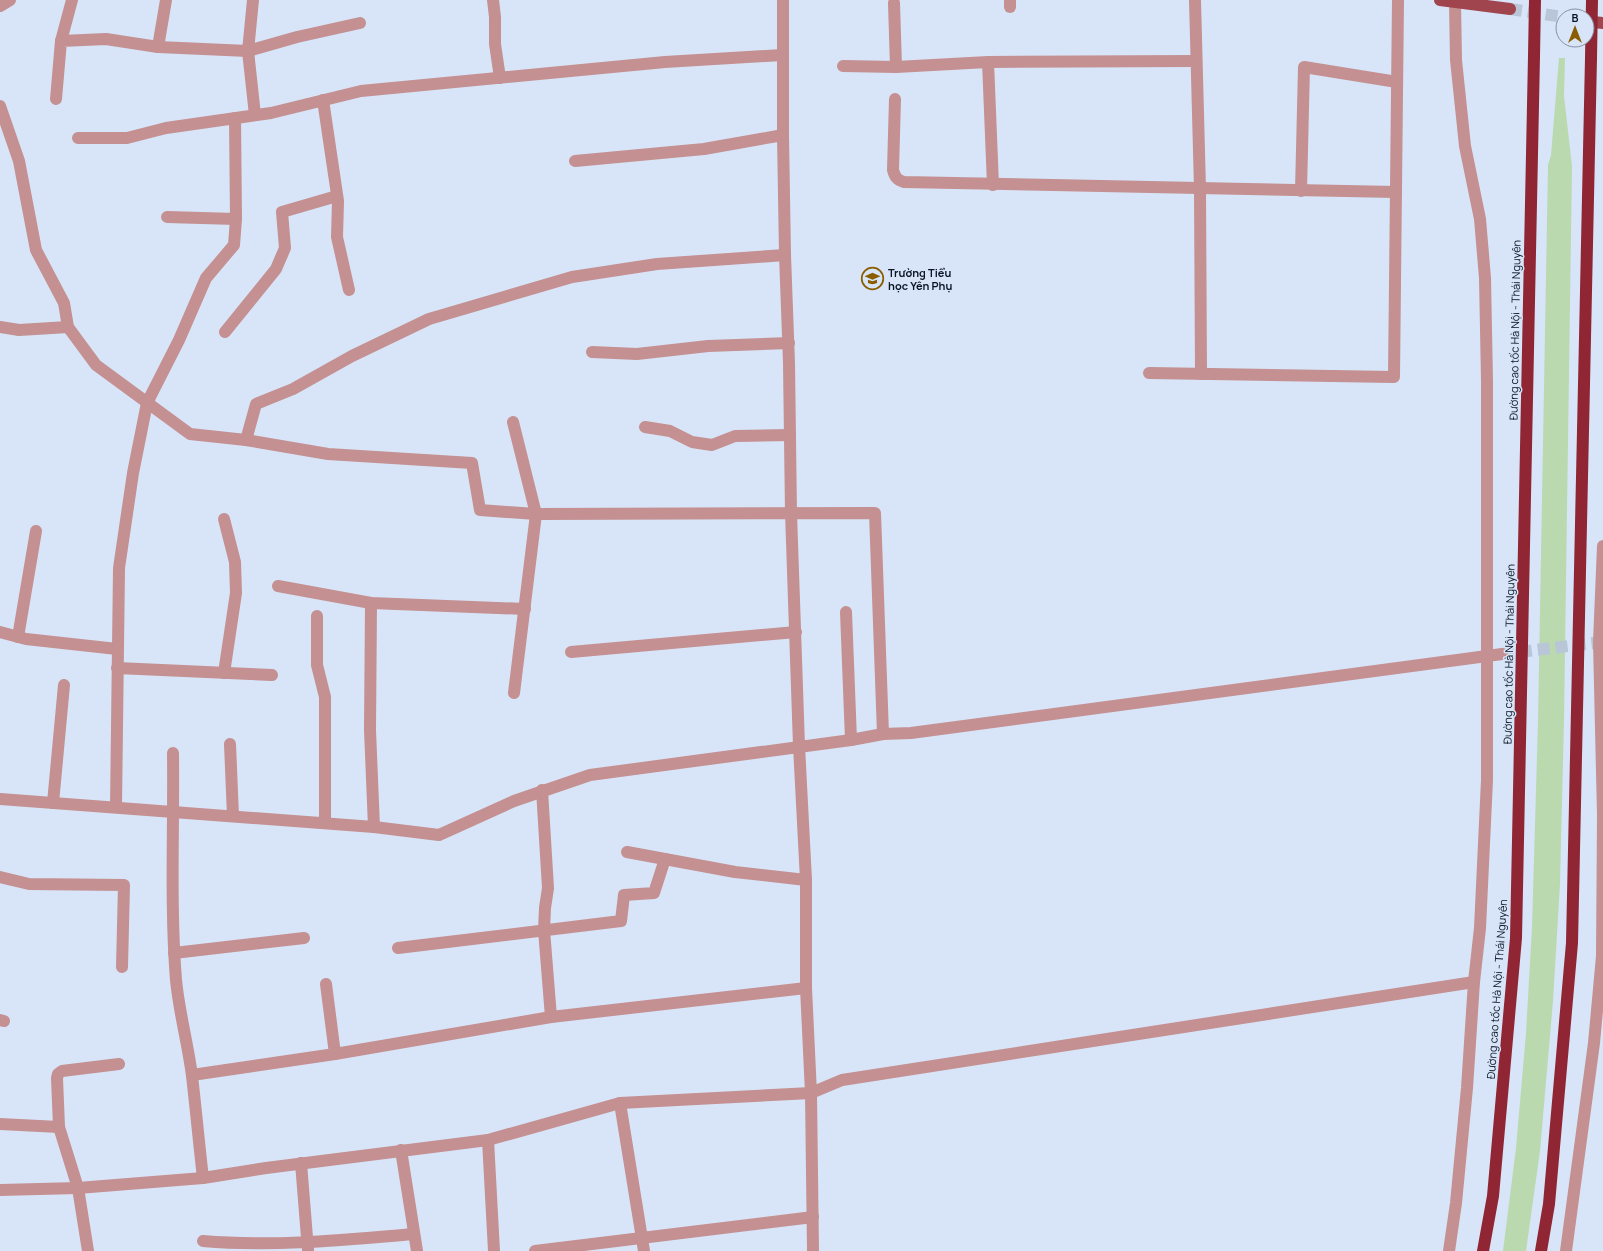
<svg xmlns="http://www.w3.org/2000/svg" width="1603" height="1251" font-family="Manrope,sans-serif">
  <rect width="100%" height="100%" fill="#d8e5f8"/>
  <polygon fill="#bad9af" points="1559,58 1565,58 1564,96 1572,166 1564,720 1560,884 1553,1001 1540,1151 1526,1251 1503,1251 1516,1148 1526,1033 1532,927 1538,721 1548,165 1551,155"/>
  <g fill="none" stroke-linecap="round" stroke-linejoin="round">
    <polyline stroke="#b9c6d8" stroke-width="12" stroke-dasharray="12 6" stroke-linecap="butt" points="1502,654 1594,643"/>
    <polyline stroke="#b9c6d8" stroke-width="12" stroke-dasharray="12 6" stroke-linecap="butt" points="1510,9 1563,17"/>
    <g stroke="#c49091" stroke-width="12">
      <polyline points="253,0 248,51 255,115"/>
      <polyline points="493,0 495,17 495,44 500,78"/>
      <polyline points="783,0 783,135 785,255 789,363 791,513 799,746 806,880 806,988 811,1093 813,1251"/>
      <polyline points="1195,0 1200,189 1201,374"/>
      <polyline points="894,3 896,67"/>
      <polyline points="0,6 10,0"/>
      <polyline points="1010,7 1010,0"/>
      <polyline points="61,41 72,0"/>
      <polyline points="158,47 166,0"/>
      <polyline points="988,62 993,185"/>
      <polyline points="843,66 896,67 988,62 1196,61"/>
      <polyline points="56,99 61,41 106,39 158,47 248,51 297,37 360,23"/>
      <path d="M895 99 893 170C895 177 897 180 904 182L1396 192"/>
      <polyline points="323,100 338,201 337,237 349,290"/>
      <polyline points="0,106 19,161 36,250 64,303 68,327 96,365 190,434 246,440 328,454 472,463 480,510 536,514 875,513 883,734"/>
      <polyline points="78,138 127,138 166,128 271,113 361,91 665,62 782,55"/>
      <polyline points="575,161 704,149 783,135"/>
      <polyline points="1301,191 1304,67 1397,82"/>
      <polyline points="167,217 236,219"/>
      <polyline points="0,327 19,330 68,327"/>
      <polyline points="225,332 276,269 285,248 282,212 337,196"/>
      <polyline points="592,352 637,354 708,346 789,343"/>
      <polyline points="1149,373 1394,377 1398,0"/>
      <polyline points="513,422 536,514 514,693"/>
      <polyline points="645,427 670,431 692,442 712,445 735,436 790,435"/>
      <polyline points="246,440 256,404 293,389 352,356 429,319 572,277 657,264 785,255"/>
      <polyline points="278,586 371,603 525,609"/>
      <polyline points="371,603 370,730 374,827"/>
      <polyline points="846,612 851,740"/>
      <polyline points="317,616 317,665 325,697 325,823"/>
      <polyline points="0,632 26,639 117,649"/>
      <polyline points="18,637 36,531"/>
      <polyline points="571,652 796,632"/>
      <polyline points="117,668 272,675"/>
      <polyline points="224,673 236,593 235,562 224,519"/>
      <polyline points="230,744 233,816"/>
      <path d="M173 753C174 829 170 905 176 980 179 1012 188 1044 192 1076 196 1110 199 1144 203 1178"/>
      <polyline points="542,790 548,888 545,908 544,930 551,1017"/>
      <polyline points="0,799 374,827 439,835 514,801 590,775 851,740 883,734 911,733 1502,654"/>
      <polyline points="53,803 64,685"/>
      <polyline points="116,807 119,568 133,473 147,403 179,340 206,278 234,245 236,219 235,118"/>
      <polyline points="627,852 735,872 806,880"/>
      <polyline points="0,877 29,884 124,885 122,967"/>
      <polyline points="398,948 621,921 624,895 654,893 665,859"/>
      <polyline points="174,953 304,938"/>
      <polyline points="326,984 335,1054"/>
      <polyline points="0,1020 4,1021"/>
      <polyline points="192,1075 335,1054 551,1017 806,988"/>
      <polyline points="620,1103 644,1251"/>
      <polyline points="0,1124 59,1127"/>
      <polyline points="488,1140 494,1251"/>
      <polyline points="401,1150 417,1251"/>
      <polyline points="301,1163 308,1250"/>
      <polyline points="0,1190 78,1188 203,1178 266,1168 488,1140 620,1103 811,1093 842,1080 1474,982"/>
      <path d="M203 1241C273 1247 343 1240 414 1234"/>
      <polyline points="88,1251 78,1188 59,1127 57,1078 58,1074 62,1071 119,1064"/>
      <polyline points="535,1251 813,1217"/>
      <polyline points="1449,1251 1456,1203 1467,1088 1474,982 1480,928 1487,780 1487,381 1485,278 1480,219 1465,146 1456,60 1455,2"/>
      <polyline points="1566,1251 1594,1043 1602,956 1603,815 1599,642 1603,546"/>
    </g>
    <g stroke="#a0454d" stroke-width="12">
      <polyline points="1440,0 1510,9"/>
      <polyline points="1593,22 1603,23"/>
    </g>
    <g stroke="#902534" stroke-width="12">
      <polyline points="1483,1251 1493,1196 1516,938 1534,56"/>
      <polyline points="1541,1251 1549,1204 1572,943 1591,58"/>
    </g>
    <g stroke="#902534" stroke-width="12">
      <polyline points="1534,56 1535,0"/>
      <polyline points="1591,58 1592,0"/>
    </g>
  </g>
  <defs>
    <symbol id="school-ring" viewBox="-11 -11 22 22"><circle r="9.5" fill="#d8e5f8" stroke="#8a5e00" stroke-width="1.5"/><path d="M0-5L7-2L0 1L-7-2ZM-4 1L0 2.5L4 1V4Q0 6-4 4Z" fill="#8a5e00"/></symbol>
  </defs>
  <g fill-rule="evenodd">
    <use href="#school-ring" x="860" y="266" width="25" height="25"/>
  </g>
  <g text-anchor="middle" stroke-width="3" stroke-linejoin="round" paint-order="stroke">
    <g font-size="11" font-weight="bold" fill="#091424" stroke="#d8e5f8" text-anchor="start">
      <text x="888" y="277">Trường Tiểu<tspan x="888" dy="13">học Yên Phụ</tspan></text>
    </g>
    <g font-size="11" fill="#091424" stroke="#d8e5f8">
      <text transform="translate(1515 330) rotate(-89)" y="4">Đường cao tốc Hà Nội - Thái Nguyên</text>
      <text transform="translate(1509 654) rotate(-89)" y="4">Đường cao tốc Hà Nội - Thái Nguyên</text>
      <text transform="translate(1497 989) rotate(-86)" y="4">Đường cao tốc Hà Nội - Thái Nguyên</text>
    </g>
  </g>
  <g transform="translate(1575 28)"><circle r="19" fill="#d8e5f8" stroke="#8591a3"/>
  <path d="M0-3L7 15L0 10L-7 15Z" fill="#8a5e00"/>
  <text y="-6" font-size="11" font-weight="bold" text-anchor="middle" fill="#091424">B</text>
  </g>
</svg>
